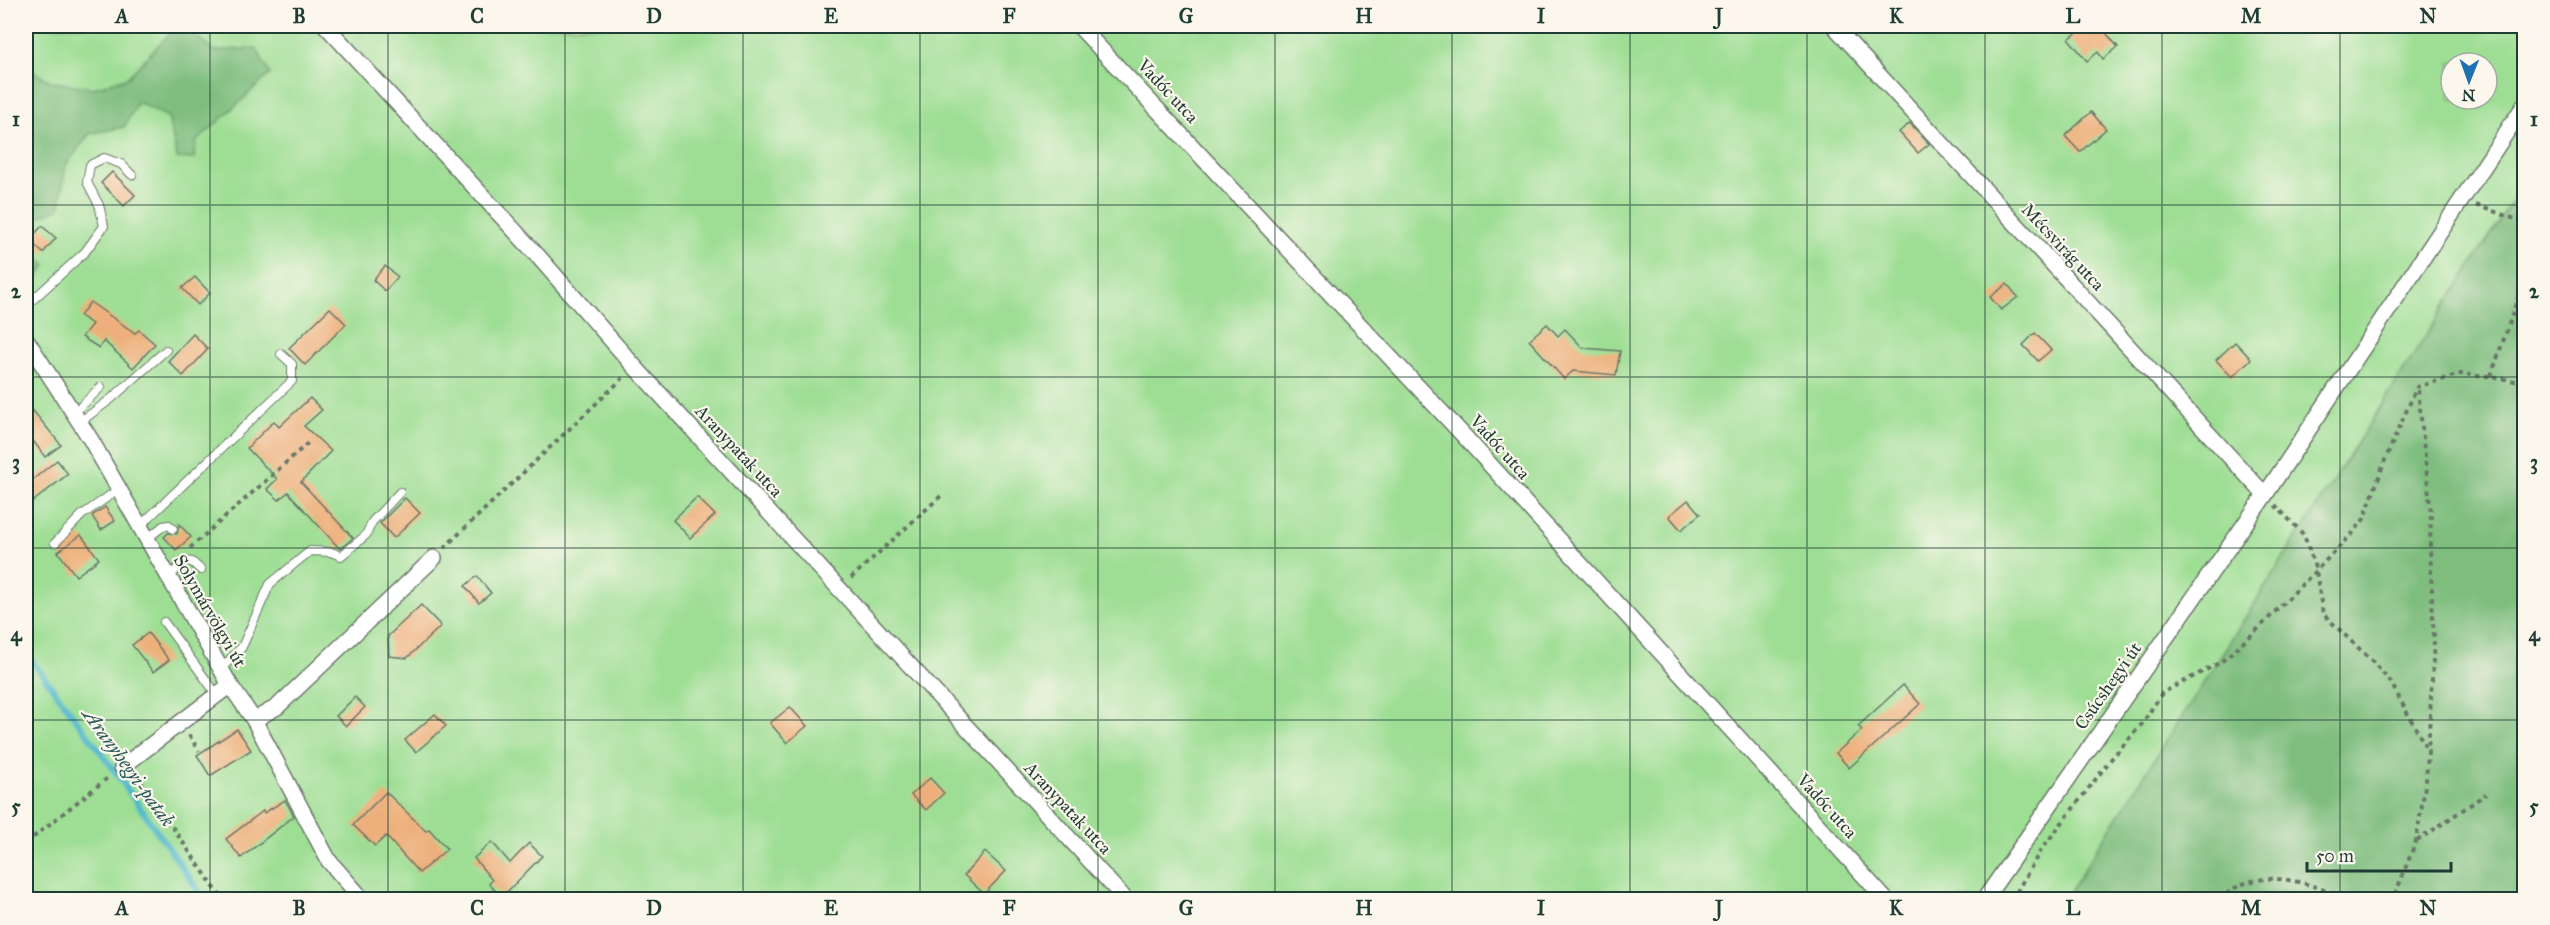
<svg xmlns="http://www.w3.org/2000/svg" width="2550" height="925" font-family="'IM FELL Great Primer',serif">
  <rect width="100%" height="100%" fill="#fbf7ec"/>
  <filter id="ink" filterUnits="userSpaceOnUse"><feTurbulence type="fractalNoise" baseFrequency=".0167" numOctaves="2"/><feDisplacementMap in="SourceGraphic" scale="12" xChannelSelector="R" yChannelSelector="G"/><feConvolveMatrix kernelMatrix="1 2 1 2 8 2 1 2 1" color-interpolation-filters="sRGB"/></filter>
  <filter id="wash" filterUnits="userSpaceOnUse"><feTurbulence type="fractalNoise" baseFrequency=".008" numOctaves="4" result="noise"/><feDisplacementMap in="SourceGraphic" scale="24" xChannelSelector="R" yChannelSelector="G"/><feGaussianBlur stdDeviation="1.35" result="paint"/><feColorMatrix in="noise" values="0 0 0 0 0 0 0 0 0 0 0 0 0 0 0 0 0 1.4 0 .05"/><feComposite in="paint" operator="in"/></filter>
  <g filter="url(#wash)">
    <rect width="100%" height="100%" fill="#f1e2c5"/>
    <path fill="#9ede94" stroke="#5e8e64" stroke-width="1.5" fill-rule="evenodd" d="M26 26H2524V183L2065 899H26ZM2451 63H2487V99H2451Z"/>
    <g fill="#7ebd7e" stroke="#4e7d59" stroke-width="1.5">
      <polygon points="177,26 185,26 213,51 256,48 270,74 196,142 194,159 177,158 168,117 138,102 124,127 89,134 66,165 59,209 26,222 26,31 33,30 32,71 52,82 94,88 127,78"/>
      <polygon points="2524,183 2524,899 2065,899"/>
      <polygon points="26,250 46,265 29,289 26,286"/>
    </g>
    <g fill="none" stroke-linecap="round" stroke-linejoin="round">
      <polyline stroke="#4fb8cc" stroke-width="6" points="26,653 109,763 205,900"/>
    </g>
    <g id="blocks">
      <g fill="#edb07b">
        <polygon points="2085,26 2100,26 2118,47 2103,59 2098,52 2087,61 2069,39"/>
        <polygon points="2091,112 2106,129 2080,152 2065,136"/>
        <polygon points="1910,123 1929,144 1918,153 1899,132"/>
        <polygon points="112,172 135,195 124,206 101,183"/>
        <polygon points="42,226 56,238 43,253 29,240"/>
        <polygon points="385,266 398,277 385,291 373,280"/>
        <polygon points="195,277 210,293 198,305 182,288"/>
        <polygon points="2007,284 2018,297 2001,310 1990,297"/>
        <polygon points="90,302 135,333 139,330 155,344 133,368 104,341 99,348 82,337 92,324 80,316"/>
        <polygon points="330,308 346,324 305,365 289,348"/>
        <polygon points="1547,324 1558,336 1565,329 1583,348 1620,351 1616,375 1573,371 1564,379 1529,340"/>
        <polygon points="2035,333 2051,350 2038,361 2023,345"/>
        <polygon points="193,334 208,349 183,376 168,361"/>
        <polygon points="2235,342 2251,359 2232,377 2216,360"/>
        <polygon points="310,398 322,410 304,426 331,451 301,482 353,538 340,549 288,492 279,500 267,489 277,479 247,448 274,421 279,427"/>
        <polygon points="26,402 61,445 45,457 26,431"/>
        <polygon points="57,460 68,474 26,507 26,485"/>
        <polygon points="697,497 715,515 690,538 673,520"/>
        <polygon points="405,498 420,513 394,538 380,523"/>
        <polygon points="1688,500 1700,514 1681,530 1669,516"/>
        <polygon points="105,507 115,521 101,530 92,516"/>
        <polygon points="179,524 191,537 176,550 164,537 168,533 177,534"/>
        <polygon points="81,535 99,559 76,576 58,552"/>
        <polygon points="477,576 491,593 479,603 465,586"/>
        <polygon points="421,605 441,626 407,658 389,656 388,636"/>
        <polygon points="148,633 169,660 153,672 132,645"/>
        <polygon points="1903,685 1920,704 1849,768 1836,753 1862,730 1858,726"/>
        <polygon points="355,697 365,707 346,726 336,716"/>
        <polygon points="790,707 807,726 787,743 770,723"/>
        <polygon points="435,714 446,726 416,752 405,740"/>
        <polygon points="237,729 251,750 210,776 197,755"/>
        <polygon points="930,778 944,793 926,810 911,795"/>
        <polygon points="386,792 426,831 429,829 447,849 419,873 386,836 375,846 353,825"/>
        <polygon points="285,800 294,816 241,858 226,839 263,811 264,813"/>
        <polygon points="492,842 510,863 529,843 542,856 502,897 489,884 492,880 474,858"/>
        <polygon points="985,852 1006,871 984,894 964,875"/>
      </g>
    </g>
  </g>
  <g filter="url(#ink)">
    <use href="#blocks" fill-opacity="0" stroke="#687767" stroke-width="1.5"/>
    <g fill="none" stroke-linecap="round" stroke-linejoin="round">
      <defs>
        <g id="lane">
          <polyline points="26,306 85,252 104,226 99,205 87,182 90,165 104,158 121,164 132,175"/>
          <polyline points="74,413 101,387"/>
          <polyline points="80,422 111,399 166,350"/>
          <polyline points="140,526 292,381 292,364 281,354"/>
          <polyline points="147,539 163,526 169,525 173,529"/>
          <polyline points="55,543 82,515 119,489"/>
          <polyline points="169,577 185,561 192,562 201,570"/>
          <polyline points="164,622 217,695"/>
          <polyline points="221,669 242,647 270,584 310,551 331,552 341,556 366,535 372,522 400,492"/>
        </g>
        <g id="street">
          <polyline points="326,26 537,255 634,366 1126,900"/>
          <polyline points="1079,26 1464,436 1886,900"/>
          <polyline points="1834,26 2265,495"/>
          <polyline points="26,339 91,440 230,685 254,720 329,861 363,900"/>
          <polyline points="254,720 277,707 434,558"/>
          <polyline points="122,767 230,685"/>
          <polyline points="1984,900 2265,495 2524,106"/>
        </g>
      </defs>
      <use href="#lane" stroke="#687767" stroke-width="10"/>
      <use href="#street" stroke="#687767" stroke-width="18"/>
      <g stroke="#687767" stroke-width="4" stroke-dasharray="4.5 4.5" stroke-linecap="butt">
        <polyline points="2476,205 2524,222 2524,225"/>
        <polyline points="2491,376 2524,281"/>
        <polyline points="2418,390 2431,514 2430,546 2434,642 2428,750"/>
        <polyline points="2275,505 2304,535 2316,571 2323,614 2371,660 2390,681 2428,751 2426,780 2416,841 2393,900"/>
        <polyline points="190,548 308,443"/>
        <polyline points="444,548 623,378"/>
        <polyline points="851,578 943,494"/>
        <polyline points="189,735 199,751"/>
        <polyline points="136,775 223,900"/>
        <polyline points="2417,841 2486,794"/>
        <polyline points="26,843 110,776"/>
        <polyline points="2012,900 2041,850 2112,758 2142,724 2162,693 2221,662 2256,631 2353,533 2364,519 2385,460 2417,387 2464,373 2473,376 2491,376 2524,383"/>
        <path d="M2220 900C2255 863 2309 882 2348 900"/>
      </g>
      <use href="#lane" stroke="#fff" stroke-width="8"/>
      <use href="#street" stroke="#fff" stroke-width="15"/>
    </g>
  </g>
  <path fill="none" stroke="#1f3d34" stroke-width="1.5" stroke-opacity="0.55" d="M210 26V900M388 26V900M565 26V900M743 26V900M920 26V900M1098 26V900M1275 26V900M1452 26V900M1630 26V900M1807 26V900M1985 26V900M2162 26V900M2340 26V900M26 205H2524M26 377H2524M26 548H2524M26 720H2524"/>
  <g text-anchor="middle" stroke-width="4.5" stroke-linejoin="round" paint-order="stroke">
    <g font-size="18" fill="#1f3d34" stroke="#fbf7ec">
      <text transform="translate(1168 91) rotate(47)" y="6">Vadóc utca</text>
      <text transform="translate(2063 247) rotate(47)" y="6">Mécsvirág utca</text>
      <text transform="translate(1500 447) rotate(48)" y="6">Vadóc utca</text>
      <text transform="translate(739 451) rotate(47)" y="6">Aranypatak utca</text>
      <text transform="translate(210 611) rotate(60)" y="6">Solymárvölgyi út</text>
      <text transform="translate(2108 686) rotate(-55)" y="6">Csúcshegyi út</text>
      <text transform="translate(1827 806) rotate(48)" y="6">Vadóc utca</text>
      <text transform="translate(1068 808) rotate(47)" y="6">Aranypatak utca</text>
    </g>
    <g font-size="20" font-style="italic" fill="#2b5c5a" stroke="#fbf7ec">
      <text transform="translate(129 767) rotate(54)" y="7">Aranyhegyi-patak</text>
    </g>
  </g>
  <rect width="2550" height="925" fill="none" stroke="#fbf7ec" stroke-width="66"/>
  <g transform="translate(2469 81) rotate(181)"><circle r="28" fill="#fbf7ec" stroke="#a3ada2" stroke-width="1.5"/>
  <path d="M0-4.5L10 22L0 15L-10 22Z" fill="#1f6fb2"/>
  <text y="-9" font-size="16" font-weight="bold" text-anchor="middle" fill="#1f3d34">N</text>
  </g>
  <path d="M2307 862v9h144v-9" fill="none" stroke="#1f3d34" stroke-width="3"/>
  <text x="2316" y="862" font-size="18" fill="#1f3d34" stroke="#fbf7ec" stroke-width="4.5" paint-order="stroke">50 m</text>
  <rect x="33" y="33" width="2484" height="859" fill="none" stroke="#1f3d34" stroke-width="2"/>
  <g font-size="20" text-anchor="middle" font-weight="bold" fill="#1f3d34">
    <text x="122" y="23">A</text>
    <text x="299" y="23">B</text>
    <text x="477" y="23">C</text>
    <text x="654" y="23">D</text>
    <text x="831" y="23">E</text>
    <text x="1009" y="23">F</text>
    <text x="1186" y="23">G</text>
    <text x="1364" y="23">H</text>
    <text x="1541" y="23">I</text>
    <text x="1719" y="23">J</text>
    <text x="1896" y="23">K</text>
    <text x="2073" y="23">L</text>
    <text x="2251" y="23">M</text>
    <text x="2428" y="23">N</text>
    <text x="16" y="126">1</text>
    <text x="2534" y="126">1</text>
    <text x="16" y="298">2</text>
    <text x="2534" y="298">2</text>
    <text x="16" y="469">3</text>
    <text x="2534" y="469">3</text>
    <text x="16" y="641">4</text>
    <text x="2534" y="641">4</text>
    <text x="16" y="813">5</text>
    <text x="2534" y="813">5</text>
    <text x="122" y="915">A</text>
    <text x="299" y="915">B</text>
    <text x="477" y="915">C</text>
    <text x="654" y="915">D</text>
    <text x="831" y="915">E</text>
    <text x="1009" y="915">F</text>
    <text x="1186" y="915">G</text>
    <text x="1364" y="915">H</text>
    <text x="1541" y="915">I</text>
    <text x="1719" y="915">J</text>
    <text x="1896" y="915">K</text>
    <text x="2073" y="915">L</text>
    <text x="2251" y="915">M</text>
    <text x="2428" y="915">N</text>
  </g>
</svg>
